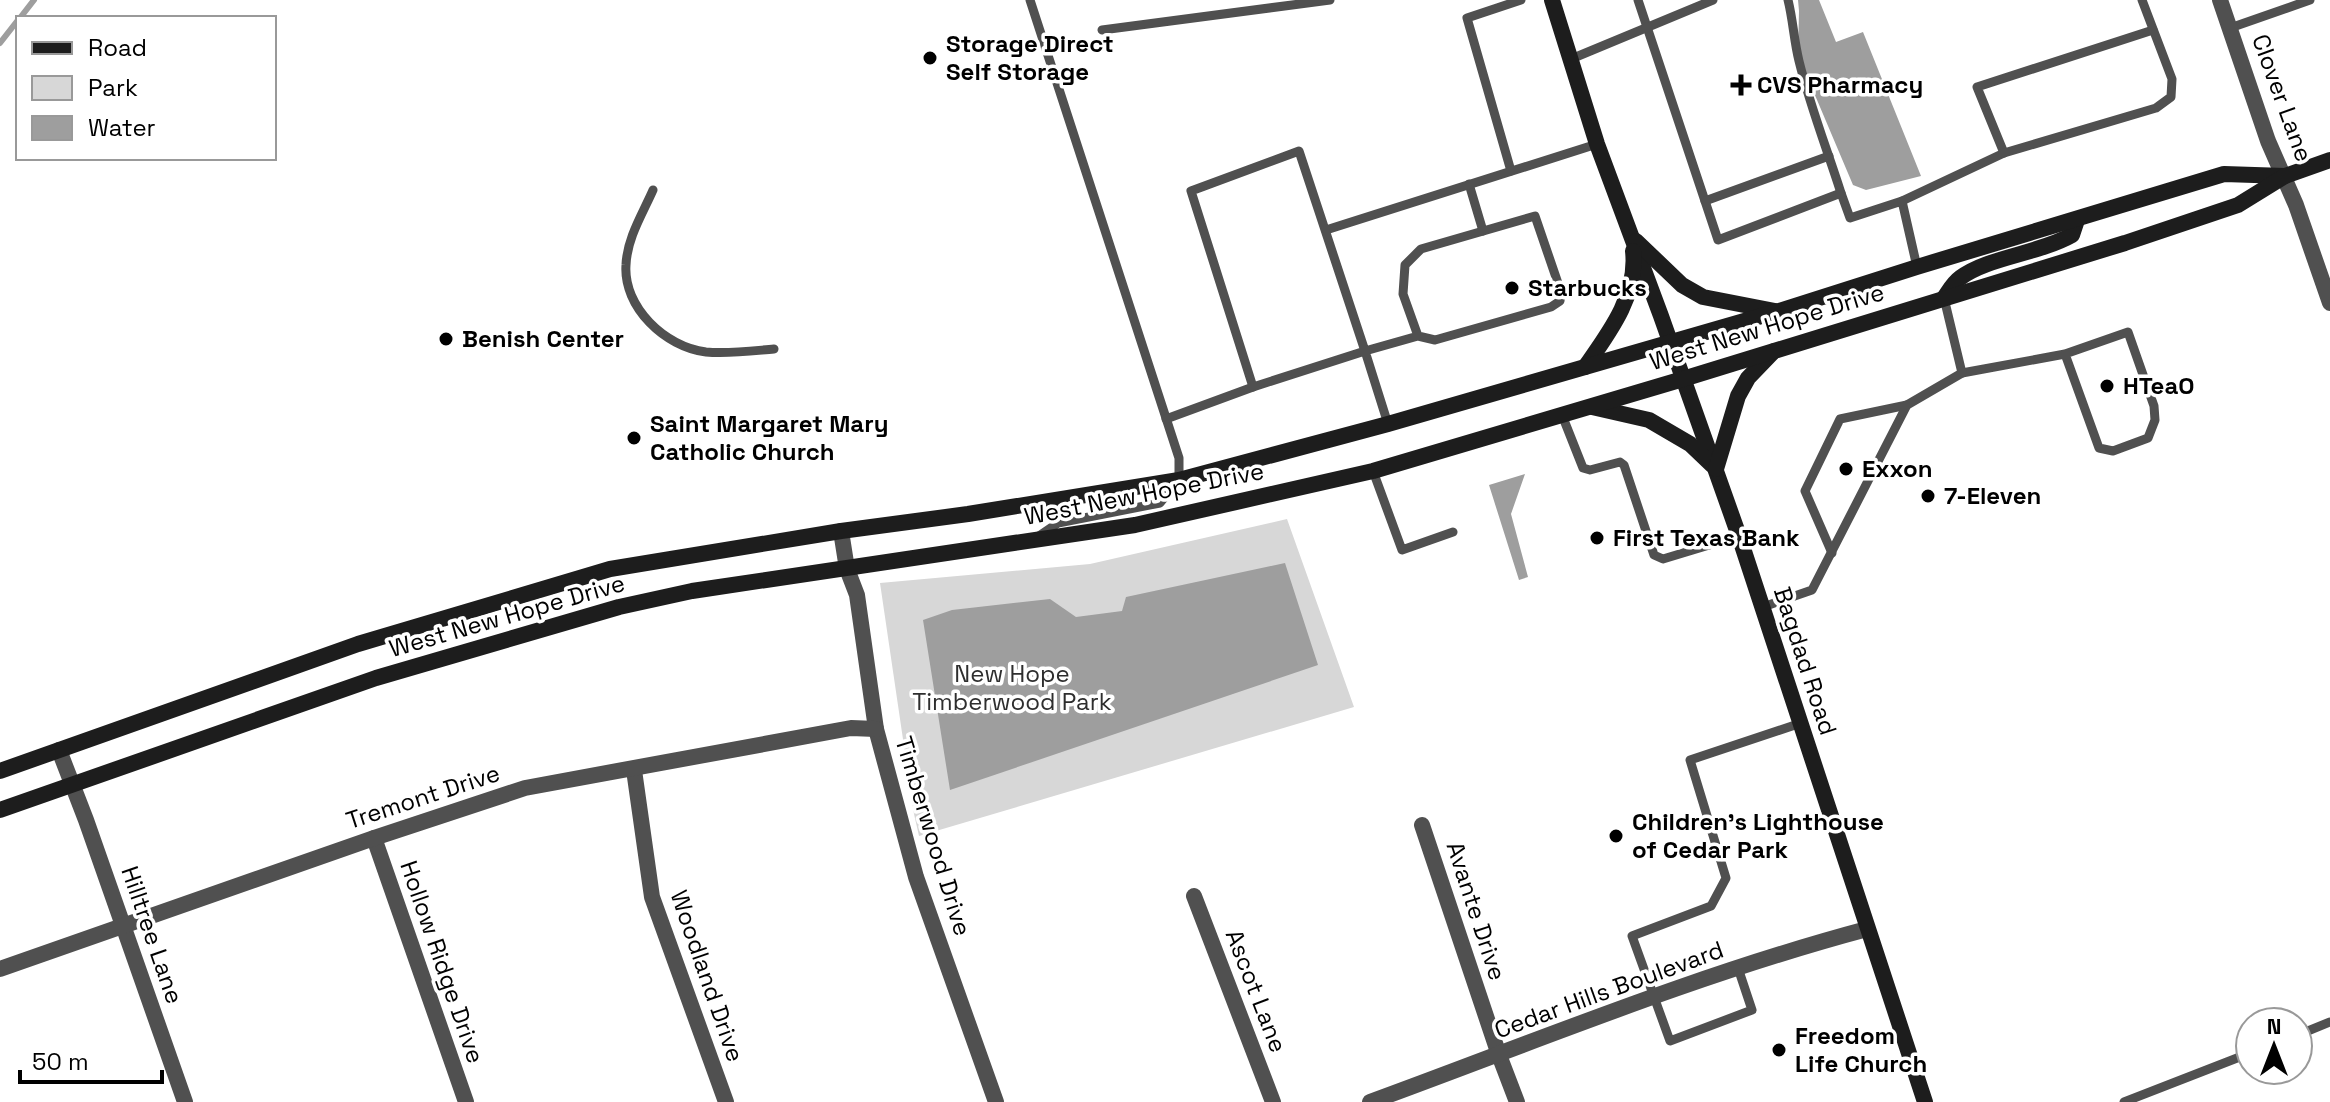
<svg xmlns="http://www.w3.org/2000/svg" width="2330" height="1102" font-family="'Space Grotesk',sans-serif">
  <rect width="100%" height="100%" fill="#fff"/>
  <polygon fill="#d7d7d7" points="1287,519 1354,707 919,836 914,814 880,583 1090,564"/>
  <g fill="#9e9e9e">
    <polygon points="1798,0 1819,0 1836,42 1863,32 1921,176 1866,190 1853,185 1798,55 1799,11"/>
    <polygon points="1525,474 1511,514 1528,577 1519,580 1489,485"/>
    <polygon points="1285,563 1318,665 950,790 923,620 952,610 1050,599 1076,617 1122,611 1126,597"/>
  </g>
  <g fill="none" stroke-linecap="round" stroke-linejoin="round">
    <g stroke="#9e9e9e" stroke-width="6">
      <polyline points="20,18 34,0"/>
      <polyline points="0,43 18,20"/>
    </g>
    <g stroke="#505050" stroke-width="9">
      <polyline points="1030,0 1179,458 1179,480 1160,503 1058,523 1039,536"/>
      <polyline points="1638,0 1718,240 1841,193 1850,218 1902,201 1917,267"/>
      <path d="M1788 0C1793 20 1794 41 1799 61 1810 106 1827 149 1841 193"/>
      <polyline points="2230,28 2310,0"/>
      <polyline points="1102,30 1330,0"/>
      <polyline points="1571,59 1713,0"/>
      <polyline points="2004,153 1977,87 2153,30"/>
      <polyline points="1511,171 1467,18 1521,0"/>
      <polyline points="1469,184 1483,231"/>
      <path d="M653 190C643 213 627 238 626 265 623 307 665 347 706 352 729 354 751 351 774 349"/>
      <polyline points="1705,201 1829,156"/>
      <polyline points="1902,201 2004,153 2156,108 2171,97 2172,79 2142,0"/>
      <polyline points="1326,230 1597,144"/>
      <polyline points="1962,373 2065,354 2128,332 2154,406 2155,420 2148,438 2113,451 2099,448 2065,354"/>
      <polyline points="1562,415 1583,468 1590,470 1620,462 1624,465 1654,555 1663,559 1739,536"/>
      <polyline points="1166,419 1253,387"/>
      <polyline points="1388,424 1365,351 1253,387 1191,191 1299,151 1365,351 1418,336 1403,294 1405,265 1421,249 1535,216 1561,292 1560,301 1551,307 1435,340 1418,336"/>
      <polyline points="1373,471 1402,550 1453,532"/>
      <polyline points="1832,553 1805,491 1840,419 1907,405"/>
      <polyline points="1763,607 1812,590 1907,405 1962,373 1944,298"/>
      <polyline points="1738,968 1752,1010 1670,1041 1632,936 1711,906 1726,878 1690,760 1801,723"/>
      <polyline points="2298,1035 2330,1022"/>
      <polyline points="2124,1102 2250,1053"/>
    </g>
    <g stroke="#505050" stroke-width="16">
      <polyline points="2220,0 2268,141 2296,205 2330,303"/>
      <polyline points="841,531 847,569 857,595 876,729 916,877 996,1102"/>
      <polyline points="59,750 86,820 185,1102"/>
      <polyline points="634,770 652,897 726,1102"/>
      <polyline points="1422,825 1499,1055 1517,1102"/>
      <polyline points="374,838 466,1102"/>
      <polyline points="1194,896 1273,1102"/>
      <polyline points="0,969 374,838 525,788 851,728 876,729"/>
    </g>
    <path stroke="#505050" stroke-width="16" d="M1370 1102C1534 1042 1698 974 1867 929"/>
    <g stroke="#1d1d1d" stroke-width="16">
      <polyline points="1552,0 1597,144 1661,316 1739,536 1925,1102"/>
      <polyline points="1636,241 1682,285 1703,297 1775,311"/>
      <path d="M1944 298C1949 291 1953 283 1960 278 1988 257 2038 254 2072 235L2077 220"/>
      <path d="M1585 367C1609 333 1638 295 1633 251"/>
      <polyline points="1592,407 1649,420 1690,444 1712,465"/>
      <polyline points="1716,469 1738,396 1748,378 1774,351"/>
      <polyline points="0,771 358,644 610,569 841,531 968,514 1179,480 1388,424 1779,311 1917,267 2224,174 2285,176"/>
      <polyline points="0,810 376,678 619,607 692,591 1135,525 1373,471 1683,379 2125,243 2238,205 2285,176 2330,160"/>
    </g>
  </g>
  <g fill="#000" stroke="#fff" stroke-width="3">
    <circle cx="930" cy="58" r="8"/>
    <path d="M1737 73h8v8h8v8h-8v8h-8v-8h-8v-8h8z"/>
    <circle cx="1512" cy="288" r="8"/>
    <circle cx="446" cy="339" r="8"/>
    <circle cx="2107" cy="386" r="8"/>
    <circle cx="634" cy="438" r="8"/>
    <circle cx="1846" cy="469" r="8"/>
    <circle cx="1928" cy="496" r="8"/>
    <circle cx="1597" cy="538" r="8"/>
    <circle cx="1616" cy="836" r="8"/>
    <circle cx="1779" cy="1050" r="8"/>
  </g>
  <g text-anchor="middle" stroke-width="7" stroke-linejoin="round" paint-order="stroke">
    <g font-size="24" font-weight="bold" fill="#000" stroke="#fff" text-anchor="start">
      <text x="946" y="52">Storage Direct<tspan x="946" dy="28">Self Storage</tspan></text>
      <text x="1757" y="93">CVS Pharmacy</text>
      <text x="1528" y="296">Starbucks</text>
      <text x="462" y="347">Benish Center</text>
      <text x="2123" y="394">HTeaO</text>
      <text x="650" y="432">Saint Margaret Mary<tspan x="650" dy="28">Catholic Church</tspan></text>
      <text x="1862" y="477">Exxon</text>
      <text x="1944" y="504">7-Eleven</text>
      <text x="1613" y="546">First Texas Bank</text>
      <text x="1632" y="830">Children's Lighthouse<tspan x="1632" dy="28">of Cedar Park</tspan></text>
      <text x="1795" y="1044">Freedom<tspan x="1795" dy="28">Life Church</tspan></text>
    </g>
    <g font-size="24" fill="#000" stroke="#fff">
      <text transform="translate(2282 98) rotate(70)" y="8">Clover Lane</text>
      <text transform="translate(1767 327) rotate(-17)" y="8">West New Hope Drive</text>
      <text transform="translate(1144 494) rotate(-11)" y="8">West New Hope Drive</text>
      <text transform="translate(507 616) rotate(-16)" y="8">West New Hope Drive</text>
      <text transform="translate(1805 661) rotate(72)" y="8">Bagdad Road</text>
      <text transform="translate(423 797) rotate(-18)" y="8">Tremont Drive</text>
      <text transform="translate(933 836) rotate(73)" y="8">Timberwood Drive</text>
      <text transform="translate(1476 911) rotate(72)" y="8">Avante Drive</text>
      <text transform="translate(152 935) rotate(71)" y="8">Hilltree Lane</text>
      <text transform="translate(442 962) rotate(71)" y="8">Hollow Ridge Drive</text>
      <text transform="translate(707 976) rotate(71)" y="8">Woodland Drive</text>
      <text transform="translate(1609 990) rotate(-20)" y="8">Cedar Hills Boulevard</text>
      <text transform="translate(1256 991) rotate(69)" y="8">Ascot Lane</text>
    </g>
    <g font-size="24" fill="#2e2e2e" stroke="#fff">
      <text x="1012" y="682">New Hope<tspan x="1012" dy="28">Timberwood Park</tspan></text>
    </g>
  </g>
  <rect x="16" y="16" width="260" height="144" fill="#ffffff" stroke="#999999" stroke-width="2"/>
  <rect x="32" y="42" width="40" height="12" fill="#1d1d1d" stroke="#999999" stroke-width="2"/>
  <text x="88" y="56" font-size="24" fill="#000000">Road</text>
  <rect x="32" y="76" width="40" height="24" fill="#d7d7d7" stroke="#999999" stroke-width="2"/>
  <text x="88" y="96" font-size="24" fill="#000000">Park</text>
  <rect x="32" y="116" width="40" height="24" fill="#9e9e9e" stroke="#999999" stroke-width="2"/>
  <text x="88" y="136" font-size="24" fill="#000000">Water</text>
  <g transform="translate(2274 1046)"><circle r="38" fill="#ffffff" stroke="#999999" stroke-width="2"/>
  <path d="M0-6L14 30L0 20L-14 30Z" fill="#000000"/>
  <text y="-12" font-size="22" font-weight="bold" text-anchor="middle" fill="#000000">N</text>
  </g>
  <path d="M20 1070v12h142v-12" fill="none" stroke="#000000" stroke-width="4"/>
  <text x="32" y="1070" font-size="24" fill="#000000" stroke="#ffffff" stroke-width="6" paint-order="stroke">50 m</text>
</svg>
